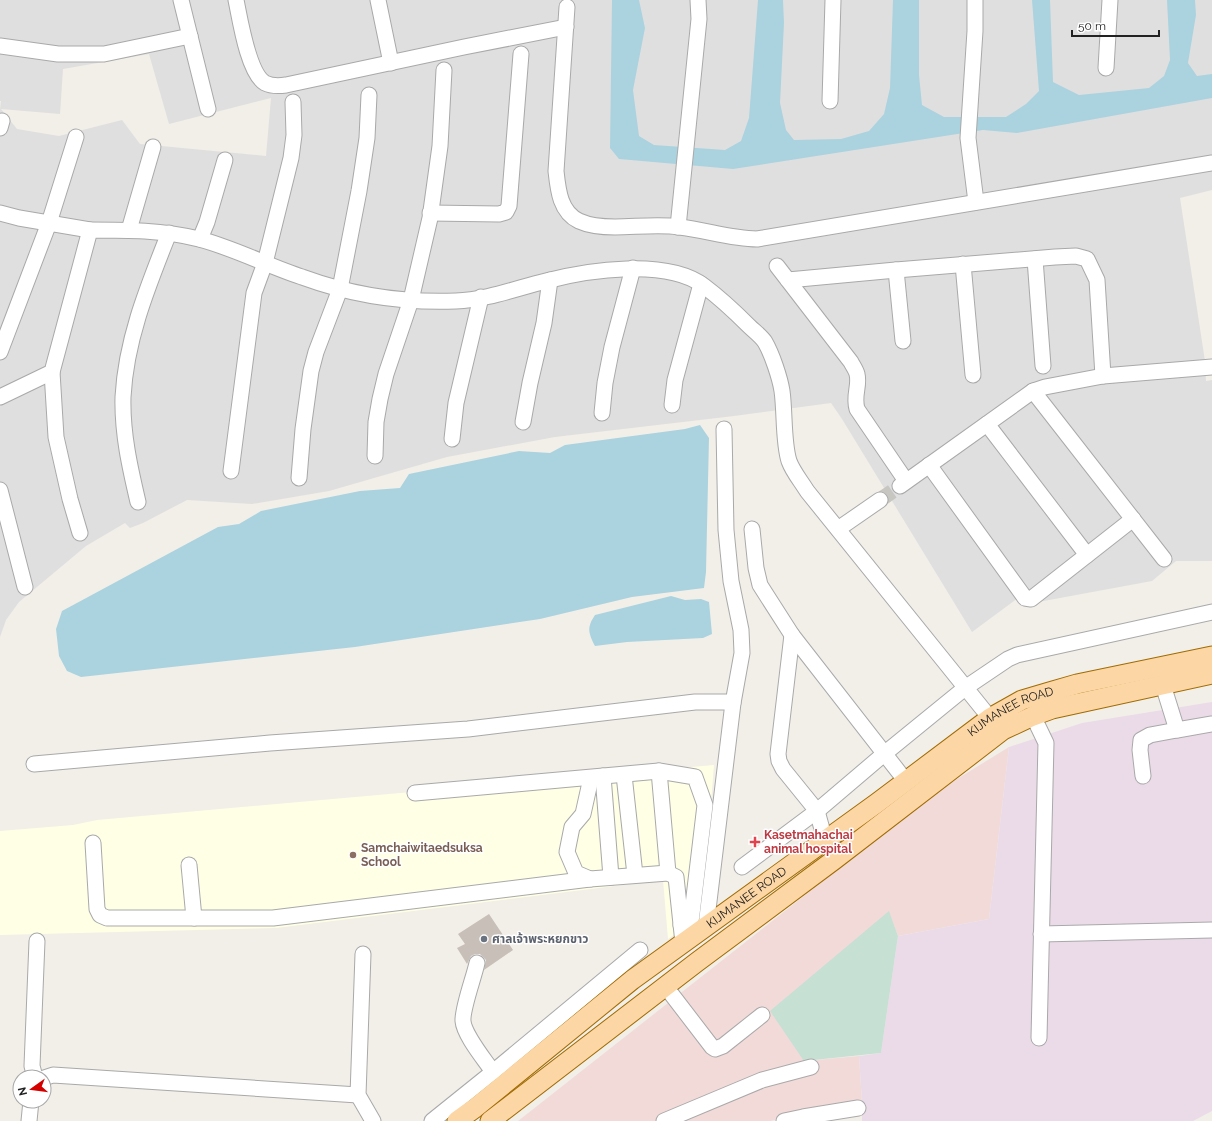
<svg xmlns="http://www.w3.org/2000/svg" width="1212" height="1121" font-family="Raleway,'Noto Sans Thai',sans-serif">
  <rect width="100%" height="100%" fill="#f2efe9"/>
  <path fill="#e0dfdf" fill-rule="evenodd" d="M0 0H1212V190L1180 198 1205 361 1206 381 1212 380V561H1176L1152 581 1022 605 1018 598 972 632 842 419 831 403 734 416 555 437 447 457 329 491 252 504 187 500 143 523 130 528 125 523 86 546 19 602 6 620 0 637V109L1 101H0ZM149 54 169 124 271 98 266 156 140 144 122 120 59 136 17 129 1 109 60 114 63 69Z"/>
  <polygon fill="#f2dad9" points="1009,747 989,919 898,936 889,912 804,1061 859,1056 862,1103 770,1121 518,1121 936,792"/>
  <polygon fill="#ebdbe8" points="1212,702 1212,1111 1193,1121 862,1121 862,1103 859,1056 881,1053 898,936 989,919 1009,747 1082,723"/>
  <polygon fill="#ffffe5" points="714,765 702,915 668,939 663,880 276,928 0,935 0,831 73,825 97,820"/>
  <polygon fill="#c6e0d4" points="889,911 898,936 881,1053 804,1061 770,1011"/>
  <g fill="#aad3df">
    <polygon points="612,0 639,0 645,28 633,90 639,136 654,145 725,150 741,141 749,118 758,0 783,0 784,23 780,103 786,130 794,140 841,139 869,131 884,114 890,88 893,0 919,0 919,75 922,105 944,117 1006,117 1026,104 1039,91 1032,0 1050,0 1053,82 1079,95 1149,88 1164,76 1170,60 1167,0 1195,0 1196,15 1188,63 1197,76 1212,74 1212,98 1017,133 983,130 733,169 619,159 610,148"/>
    <polygon points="700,425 709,438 706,572 704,588 632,597 540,619 355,647 81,677 67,671 59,656 56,629 62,611 218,527 239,524 261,511 360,491 400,488 409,474 519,451 550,453 565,445 685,429"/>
    <path d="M671 596 685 600 701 599 709 602 712 634 703 638 627 642 595 646C588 632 587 627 595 615Z"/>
  </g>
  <polygon fill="#c7bfb8" points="489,914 513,950 484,970 486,960 480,954 475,954 471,956 467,964 457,948 465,944 458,934"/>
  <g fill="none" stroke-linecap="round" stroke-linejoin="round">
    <polyline stroke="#c8c6c1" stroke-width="15" stroke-dasharray="15 8" stroke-linecap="butt" points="880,500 900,486"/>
    <defs>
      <g id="minor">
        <polyline points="181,0 208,109"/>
        <path d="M236 0C240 19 248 73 265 83 271 86 279 86 286 85L464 47 566 27"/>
        <polyline points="378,0 391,63"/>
        <polyline points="975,0 975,31 968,138 976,202"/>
        <path d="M567 7 556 171C558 190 560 212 579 221 590 226 604 227 615 227 635 227 660 224 679 227 706 230 731 239 757 239L1212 163"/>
        <polyline points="0,46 58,54 104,54 190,36"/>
        <polyline points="1106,68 1110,0"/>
        <polyline points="830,101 833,0"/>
        <polyline points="0,128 2,121"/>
        <polyline points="0,213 19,218 90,230"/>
        <polyline points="430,213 499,214 506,212 509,206 521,54"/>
        <polyline points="678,227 699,19 698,0"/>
        <polyline points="129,230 153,147"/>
        <polyline points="200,239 207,222 225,160"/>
        <polyline points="1035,259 1043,366"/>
        <polyline points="963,264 973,375"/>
        <path d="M777 266 851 362C853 366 856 370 857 374 860 386 853 395 857 409L906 481"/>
        <polyline points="896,270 903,341"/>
        <polyline points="788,280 896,270 1055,257 1076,256 1087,259 1097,280 1103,376"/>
        <polyline points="0,352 49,223 76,137"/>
        <polyline points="52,372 56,437 70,499 80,533"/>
        <polyline points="1033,391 1164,559"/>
        <path d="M0 397 52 372 90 230C127 230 163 230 199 239 234 248 268 266 302 277 351 295 404 303 456 301 486 300 517 288 546 281 588 270 667 258 704 286 720 298 735 312 749 326 754 331 761 336 765 342 772 354 780 378 782 391 785 412 783 442 789 461 793 472 801 481 807 491L990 718"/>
        <polyline points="672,405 675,380 701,284"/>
        <polyline points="602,413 605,383 612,347 633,268"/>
        <polyline points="523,422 530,383 544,323 550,280"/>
        <polyline points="987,424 1087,555"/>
        <polyline points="452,439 456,403 481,297"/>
        <polyline points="375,456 376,422 380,399 386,374 411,300 430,218 440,146 444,70"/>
        <polyline points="929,465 1025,598 1031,599 1133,519"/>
        <polyline points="231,471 254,293 265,263 291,158 294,135 293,102"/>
        <polyline points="299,478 303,429 311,371 316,352 340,289 359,191 367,138 369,95"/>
        <polyline points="900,486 1033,391 1045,387 1103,376 1212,367"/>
        <polyline points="0,490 25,587"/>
        <path d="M138 502C130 468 122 433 123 397 126 339 148 286 169 233"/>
        <polyline points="752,529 756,568 760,585 792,635 905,780"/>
        <polyline points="838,529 880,500"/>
        <polyline points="792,635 778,754 779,761 783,769 817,811 825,840"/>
        <polyline points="1163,685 1177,730 1212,724"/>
        <polyline points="1033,716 1046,743 1039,1038"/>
        <polyline points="34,764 270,743 468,729 695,702 725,702 733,703"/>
        <polyline points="659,771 668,873"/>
        <polyline points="624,775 635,875"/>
        <polyline points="603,776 611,877"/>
        <polyline points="1143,776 1140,750 1141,740 1150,735 1177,730"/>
        <polyline points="415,793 659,771 695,777 705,805 691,922 681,925"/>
        <polyline points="93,843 97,909 100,915 107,918 273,918 590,879 668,873 676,877 683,943"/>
        <polyline points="189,865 194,918"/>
        <polyline points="742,867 817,811 884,754 965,688 1008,659 1017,655 1212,612"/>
        <polyline points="590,879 576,873 567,852 572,827 583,814 591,778"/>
        <polyline points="706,926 733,703 742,653 741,630 731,581 726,530 724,429"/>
        <polyline points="1041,934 1212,930"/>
        <polyline points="363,954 358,1095 373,1121"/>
        <path d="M477 963C474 977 462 1009 463 1021 464 1035 485 1060 493 1072"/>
        <polyline points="666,987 712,1047 715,1049 723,1046 762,1015"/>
        <polyline points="35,1077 32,1066 37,941"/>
        <polyline points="44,1078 53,1075 358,1095"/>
        <polyline points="29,1121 31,1101"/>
        <polyline points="432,1121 493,1072 640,950"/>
        <polyline points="664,1121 762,1080 811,1067"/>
        <polyline points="784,1121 803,1117 858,1108"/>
      </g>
      <g id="major">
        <path id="s1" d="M457 1121 475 1108 632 980 877 803 990 718 1022 700 1049 692 1077 684 1212 656"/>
        <polyline points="490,1121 697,962 834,860 1003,730 1033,716 1052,709 1212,674"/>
      </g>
    </defs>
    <use href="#minor" stroke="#a9a9a9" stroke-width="17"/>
    <use href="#major" stroke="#a06b00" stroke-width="21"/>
    <use href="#minor" stroke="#fff" stroke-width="15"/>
    <use href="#major" stroke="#fcd6a4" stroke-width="19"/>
  </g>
  <path fill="#e0444e" stroke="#fff" stroke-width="1.5" d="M753 836h4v4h4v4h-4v4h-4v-4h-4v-4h4z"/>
  <circle fill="#8d6e63" stroke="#fff" stroke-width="1.5" cx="353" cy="855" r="4"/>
  <circle fill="#6b7280" stroke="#fff" stroke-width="1.5" cx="484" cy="939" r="4"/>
  <g text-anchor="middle" stroke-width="3" stroke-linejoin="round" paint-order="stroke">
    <g font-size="12" fill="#222" stroke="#fff">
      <text dy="4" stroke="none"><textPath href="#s1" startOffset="690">KIJMANEE ROAD</textPath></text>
      <text dy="4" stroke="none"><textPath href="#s1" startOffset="366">KIJMANEE ROAD</textPath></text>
    </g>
    <g font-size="12" font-weight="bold" fill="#be3a42" stroke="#fff" text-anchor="start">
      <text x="764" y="839">Kasetmahachai<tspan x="764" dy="14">animal hospital</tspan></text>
    </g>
    <g font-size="12" font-weight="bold" fill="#785e54" stroke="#fff" text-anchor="start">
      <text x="361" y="852">Samchaiwitaedsuksa<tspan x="361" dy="14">School</tspan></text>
    </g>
    <g font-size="12" font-weight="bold" fill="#5b616d" stroke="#fff" text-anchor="start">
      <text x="492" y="943">ศาลเจ้าพระหยกขาว</text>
    </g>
  </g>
  <g transform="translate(32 1089) rotate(256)"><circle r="19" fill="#ffffff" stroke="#a7a7a7"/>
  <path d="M0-3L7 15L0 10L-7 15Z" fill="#d40000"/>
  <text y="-6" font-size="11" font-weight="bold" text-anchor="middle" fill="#222222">N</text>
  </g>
  <path d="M1072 30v6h87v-6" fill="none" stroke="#222222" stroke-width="2"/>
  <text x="1078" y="30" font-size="12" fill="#222222" stroke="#ffffff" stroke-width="3" paint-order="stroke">50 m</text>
</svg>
